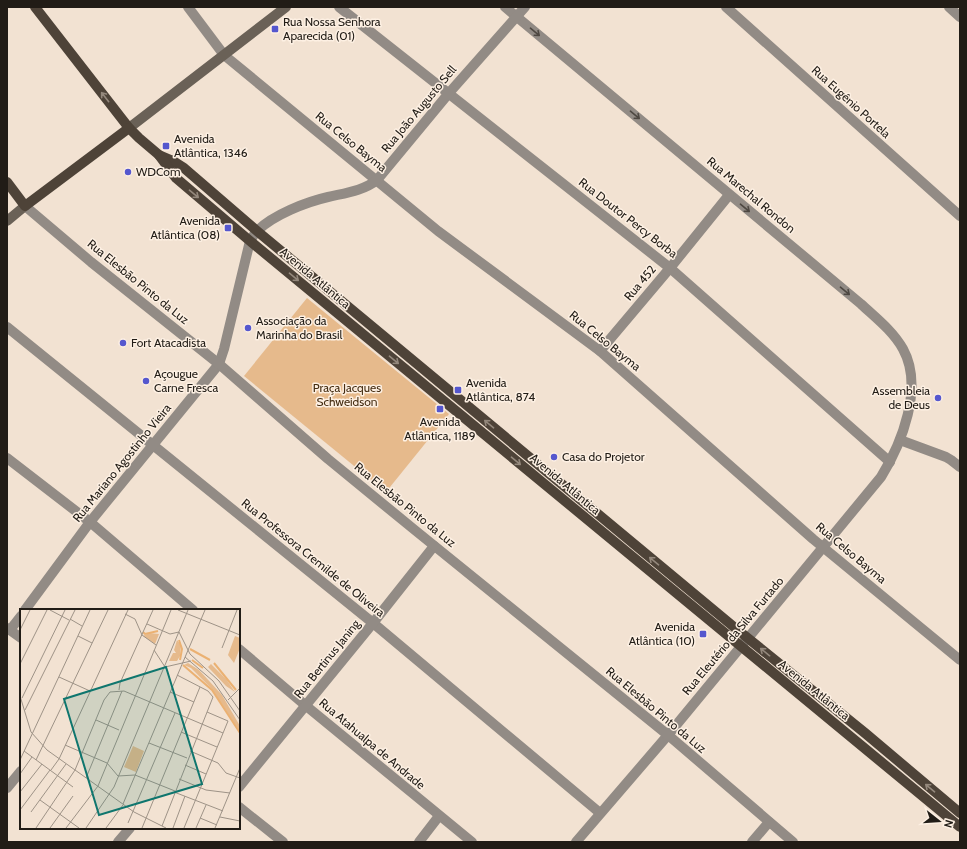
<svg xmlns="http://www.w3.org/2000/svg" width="967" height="849" font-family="Cabin,sans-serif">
  <rect width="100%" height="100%" fill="#f2e2d2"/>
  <polygon fill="#e6ba8c" points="307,298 449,414 386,492 244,376"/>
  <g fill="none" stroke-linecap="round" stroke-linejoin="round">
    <g stroke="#928b85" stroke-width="10">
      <polyline points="188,7 224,55 438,231 600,351 813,539 960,660"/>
      <polyline points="339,7 670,268 890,462"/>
      <path d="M505 7 861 304C876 318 893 331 903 349 924 387 902 443 881 477L668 735 576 842"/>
      <polyline points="949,7 960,17"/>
      <polyline points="7,327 373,623 600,813"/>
      <polyline points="600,351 670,268 729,195"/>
      <polyline points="900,440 946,457 951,460 960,467"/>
      <polyline points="7,458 90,522 193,610"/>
      <path d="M25 610 90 522 219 364 224 349 250 241C252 238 254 234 257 231 273 215 306 202 328 197 345 193 363 191 377 180L449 93 525 7"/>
      <polyline points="7,628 21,638"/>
      <polyline points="10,630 21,616"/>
      <polyline points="239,649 305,705 472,842"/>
      <polyline points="239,787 373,623 434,546"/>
      <polyline points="7,788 21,771"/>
      <polyline points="239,807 283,842"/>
      <polyline points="118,842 130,828"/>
      <polyline points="419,842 439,816"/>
      <polyline points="752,842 769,822"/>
    </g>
    <g stroke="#928b85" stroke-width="10">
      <polyline points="726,7 960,216"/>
      <polyline points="25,206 91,262 219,364 328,459 416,531 668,735 793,842"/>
    </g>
    <g stroke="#6a6157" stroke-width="10">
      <polyline points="129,128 286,7"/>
      <polyline points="7,221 25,206"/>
    </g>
    <g stroke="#4e4338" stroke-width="10">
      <polyline points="35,7 129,128 139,138 159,155 173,161 184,168 257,231 734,627 865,733 960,813"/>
      <polyline points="159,155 176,178 250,241 960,827"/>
      <polyline points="7,182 25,206 129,128"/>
    </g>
  </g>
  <defs><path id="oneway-shaft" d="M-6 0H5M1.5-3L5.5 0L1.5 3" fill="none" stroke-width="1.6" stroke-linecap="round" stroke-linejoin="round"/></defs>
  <g stroke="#4e4842">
    <use href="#oneway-shaft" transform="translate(535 32) rotate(40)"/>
    <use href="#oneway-shaft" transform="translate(635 115) rotate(40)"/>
    <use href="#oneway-shaft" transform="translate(745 208) rotate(40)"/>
    <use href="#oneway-shaft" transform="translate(845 291) rotate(40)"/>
  </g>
  <g stroke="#94887c">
    <use href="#oneway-shaft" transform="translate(105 97) rotate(-128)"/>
    <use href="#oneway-shaft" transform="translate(194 194) rotate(40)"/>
    <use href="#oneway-shaft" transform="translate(294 277) rotate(40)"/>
    <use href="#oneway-shaft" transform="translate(394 360) rotate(40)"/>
    <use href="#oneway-shaft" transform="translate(489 424) rotate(-140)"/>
    <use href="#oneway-shaft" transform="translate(516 461) rotate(40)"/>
    <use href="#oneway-shaft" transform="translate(654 561) rotate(-140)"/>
    <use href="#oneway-shaft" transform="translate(765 652) rotate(-141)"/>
    <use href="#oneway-shaft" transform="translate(930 788) rotate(-140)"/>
  </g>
  <g fill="#5557ce" stroke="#fdf0e3" stroke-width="1.5">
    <rect x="271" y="25" width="8" height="8" rx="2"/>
    <rect x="162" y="142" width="8" height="8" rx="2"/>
    <circle cx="128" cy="172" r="4"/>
    <rect x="224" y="224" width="8" height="8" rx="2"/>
    <circle cx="248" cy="328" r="4"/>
    <circle cx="123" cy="343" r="4"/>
    <circle cx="146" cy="381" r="4"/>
    <rect x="454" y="386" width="8" height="8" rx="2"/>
    <circle cx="938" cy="398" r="4"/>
    <rect x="436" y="405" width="8" height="8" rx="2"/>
    <circle cx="554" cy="457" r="4"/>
    <rect x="699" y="630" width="8" height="8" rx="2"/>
  </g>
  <g text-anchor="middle" stroke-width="3" stroke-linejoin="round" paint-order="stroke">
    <g font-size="12" fill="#211c16" stroke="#fdf0e3" text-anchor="start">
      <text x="283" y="26">Rua Nossa Senhora<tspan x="283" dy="14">Aparecida (01)</tspan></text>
      <text x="174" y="143">Avenida<tspan x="174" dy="14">Atlântica, 1346</tspan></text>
      <text x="136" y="176">WDCom</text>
      <text x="220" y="225" text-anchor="end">Avenida<tspan x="220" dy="14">Atlântica (08)</tspan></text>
      <text x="256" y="325">Associação da<tspan x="256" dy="14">Marinha do Brasil</tspan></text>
      <text x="131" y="347">Fort Atacadista</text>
      <text x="154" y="378">Açougue<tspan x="154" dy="14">Carne Fresca</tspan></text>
      <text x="466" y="387">Avenida<tspan x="466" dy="14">Atlântica, 874</tspan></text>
      <text x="930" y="395" text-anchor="end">Assembleia<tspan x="930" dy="14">de Deus</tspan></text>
      <text x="440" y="426" text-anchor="middle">Avenida<tspan x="440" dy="14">Atlântica, 1189</tspan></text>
      <text x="562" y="461">Casa do Projetor</text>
      <text x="695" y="631" text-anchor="end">Avenida<tspan x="695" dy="14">Atlântica (10)</tspan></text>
    </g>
    <g font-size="12" fill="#211c16" stroke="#fdf0e3">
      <text transform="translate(851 102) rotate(42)" y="4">Rua Eugênio Portela</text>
      <text transform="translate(419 109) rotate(-50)" y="4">Rua João Augusto Sell</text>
      <text transform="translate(351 142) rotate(39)" y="4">Rua Celso Bayma</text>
      <text transform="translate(751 195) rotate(40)" y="4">Rua Marechal Rondon</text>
      <text transform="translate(628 218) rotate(38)" y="4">Rua Doutor Percy Borba</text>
      <text transform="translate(315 278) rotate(40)" y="4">Avenida Atlântica</text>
      <text transform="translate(138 282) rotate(39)" y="4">Rua Elesbão Pinto da Luz</text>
      <text transform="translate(640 283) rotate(-50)" y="4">Rua 452</text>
      <text transform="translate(605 341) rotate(39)" y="4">Rua Celso Bayma</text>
      <text transform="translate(122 463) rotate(-51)" y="4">Rua Mariano Agostinho Vieira</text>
      <text transform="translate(565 484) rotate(40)" y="4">Avenida Atlântica</text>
      <text transform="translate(405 505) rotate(39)" y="4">Rua Elesbão Pinto da Luz</text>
      <text transform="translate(851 553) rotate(40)" y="4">Rua Celso Bayma</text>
      <text transform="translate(313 558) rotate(39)" y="4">Rua Professora Cremilde de Oliveira</text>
      <text transform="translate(733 636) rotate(-50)" y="4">Rua Eleutério da Silva Furtado</text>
      <text transform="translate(327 659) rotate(-51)" y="4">Rua Bertinus Janing</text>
      <text transform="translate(814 690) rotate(39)" y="4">Avenida Atlântica</text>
      <text transform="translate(656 710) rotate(40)" y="4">Rua Elesbão Pinto da Luz</text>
      <text transform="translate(372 744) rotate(40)" y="4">Rua Atahualpa de Andrade</text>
    </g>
    <g font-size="12" fill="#452d12" stroke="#fdf0e3">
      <text x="347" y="392">Praça Jacques<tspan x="347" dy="14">Schweidson</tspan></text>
    </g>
  </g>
  <g transform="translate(20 609)">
    <rect width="220" height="220" fill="#f2e2d2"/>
    <path d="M129 24 139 25 135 35 123 27ZM215 27 220 29V39L214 54 208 46ZM157 31 161 36 160 47 157 52H149L153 44H156L154 41ZM168 54 179 61 202 86 220 117V123L192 80 171 59 164 56ZM191 55 206 70 215 83 206 77 188 58ZM113 137 124 142 116 163 104 158Z" fill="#e6ba8c"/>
    <path fill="none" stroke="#ebb172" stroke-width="2" d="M123 23 125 25 138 22M159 31 162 40 160 51M170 40 190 51M172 51 183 59M194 54 216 81M163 56 192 81 220 124"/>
    <path fill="none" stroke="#9e9387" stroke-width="1" d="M30 1 49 11M158 1 220 26M105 5 115 10 122 26 136 36M50 10 62 17M127 15 150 25 159 23 170 45 199 72 220 102M0 21 10 1M58 27 72 34M202 39 217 1M134 41 145 58 171 52M165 48 193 72 220 111M0 55 27 1M39 68 70 82M99 81 100 74 133 1M150 83 174 93M0 87 11 123 27 141 114 203 146 219M2 89 45 1M208 91 220 79M5 101 55 1M76 111 99 121M161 123 197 138M129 134 167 149M45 136 87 154 98 167 115 166 155 182M4 142 53 178M170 142 198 154 206 164 220 169M0 151 70 1M16 151 88 1M165 156 186 165M31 161 39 150 108 1M0 165 12 148M66 169 102 82M159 170 186 181 210 184M0 183 22 155M154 183 203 202M20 191 59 219M103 195 185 1M0 201 30 161M11 203 46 155M200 208 220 212M180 209 197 216M108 214 155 104M142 217 193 88 188 82 157 66M16 219 55 161 84 91 90 83 104 82 203 124M30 219 53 187M46 219 78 177 151 1M66 219 94 178 168 1M86 219 103 196M122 219 180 78M153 219 165 187M164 219 208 112 187 103M176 219 186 196M195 219 220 159"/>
    <path fill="#0f766e" fill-opacity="0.15" stroke="#0f766e" stroke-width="2" d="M146 58 182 175 79 206 44 90Z"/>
    <rect width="220" height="220" fill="none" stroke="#211c16" stroke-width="2"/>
  </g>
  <rect width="967" height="849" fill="none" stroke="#211c16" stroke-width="16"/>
  <g transform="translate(939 821) rotate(107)" stroke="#fdf0e3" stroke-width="3" paint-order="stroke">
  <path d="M0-3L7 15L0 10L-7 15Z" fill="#211c16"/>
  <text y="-6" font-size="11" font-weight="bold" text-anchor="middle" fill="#211c16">N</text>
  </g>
</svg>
